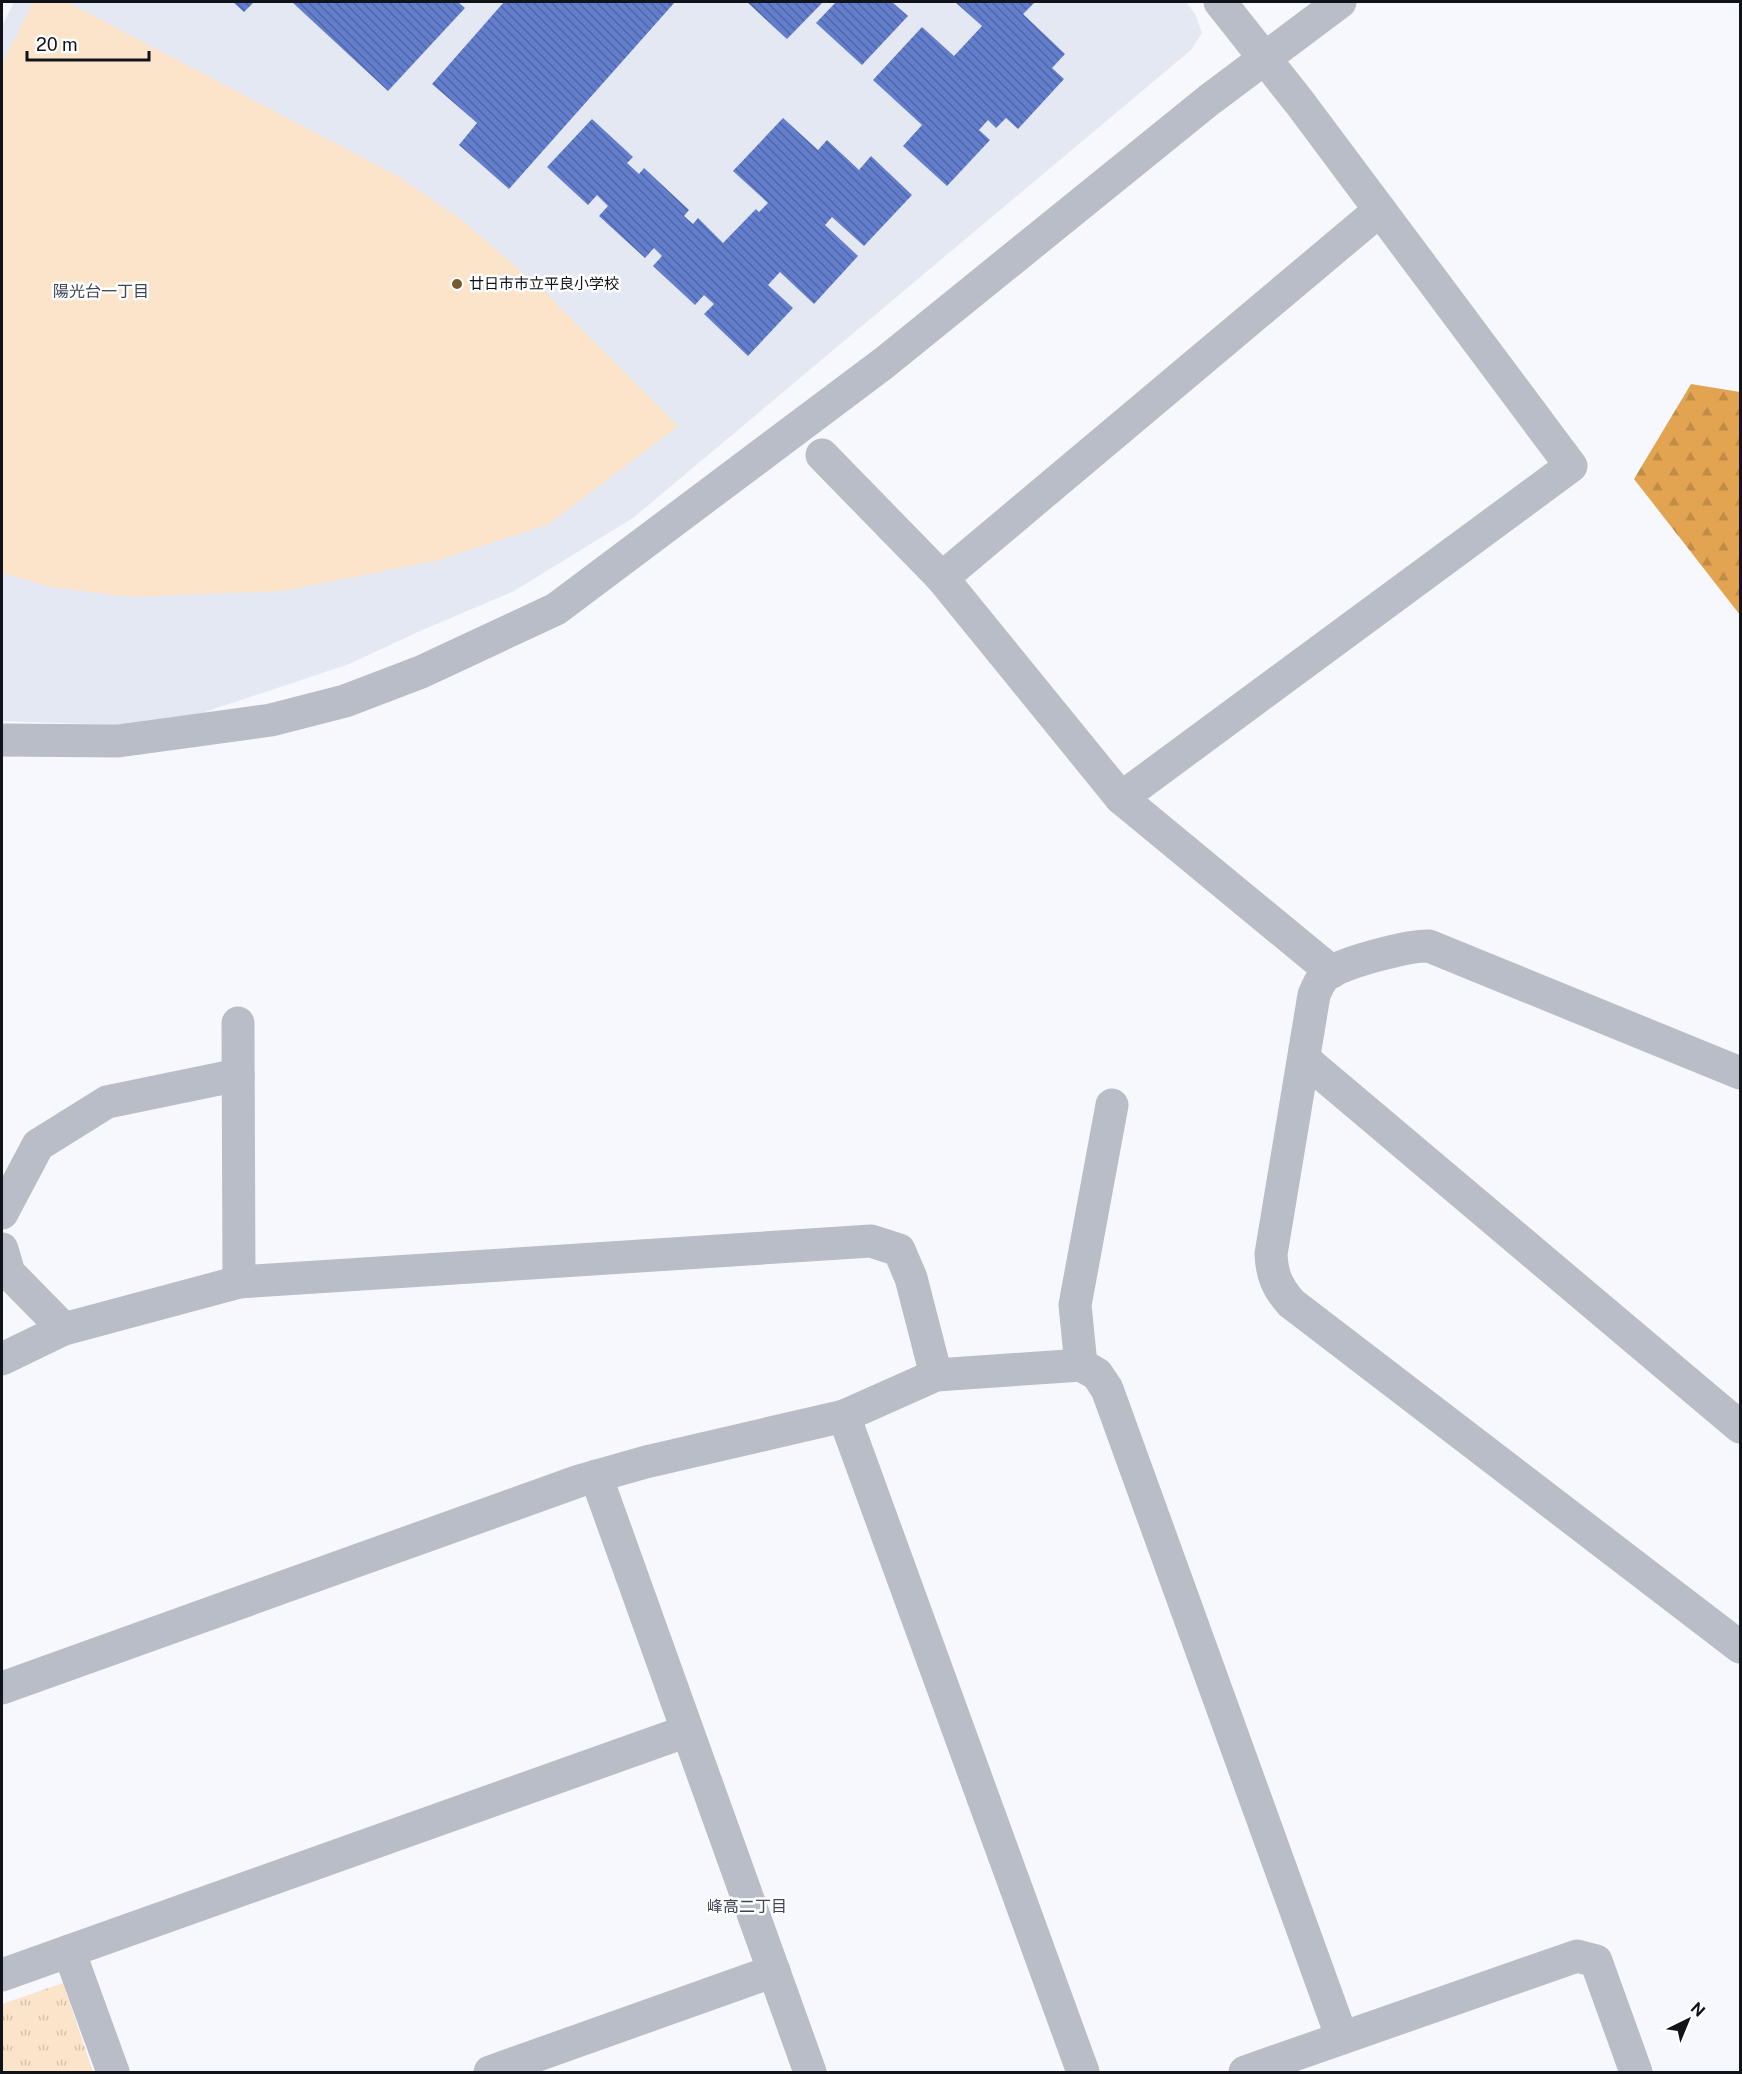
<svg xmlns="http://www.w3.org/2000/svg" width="1742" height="2074" font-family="'Public Sans','Noto Sans JP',sans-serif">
  <defs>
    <pattern id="grass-tufts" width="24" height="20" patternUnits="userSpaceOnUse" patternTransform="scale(1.5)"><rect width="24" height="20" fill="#fbe4ca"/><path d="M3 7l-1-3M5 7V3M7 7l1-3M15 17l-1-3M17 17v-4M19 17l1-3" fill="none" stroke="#d6c3ad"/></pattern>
    <pattern id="forest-firs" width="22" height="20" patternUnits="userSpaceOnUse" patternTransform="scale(1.5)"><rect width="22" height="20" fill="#e3a452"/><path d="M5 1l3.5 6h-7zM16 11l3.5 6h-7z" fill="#c28c47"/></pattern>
    <pattern id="building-back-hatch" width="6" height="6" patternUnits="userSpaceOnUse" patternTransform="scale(1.5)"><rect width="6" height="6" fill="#637ecc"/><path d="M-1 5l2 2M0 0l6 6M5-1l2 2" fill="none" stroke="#5066a5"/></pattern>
  </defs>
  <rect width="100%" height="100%" fill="#f6f8fd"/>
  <polygon fill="#e3e8f3" points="14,2 1186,2 1195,14 1202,33 1191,50 633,518 514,591 420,631 349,664 199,714 119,725 2,721 2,26"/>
  <polygon fill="url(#grass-tufts)" points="63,1983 93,2072 2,2072 2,2004"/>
  <polygon fill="url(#forest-firs)" points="1691,384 1740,392 1740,615 1634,479"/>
  <polygon fill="#fbe4ca" points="33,2 67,2 399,177 462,220 549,296 678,426 549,524 439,560 283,591 128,597 51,587 2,573 2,64"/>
  <g fill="url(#building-back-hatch)">
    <polygon points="233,2 254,2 244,12"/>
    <polygon points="292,2 458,2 465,8 388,91"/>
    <polygon points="504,2 675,2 509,189 459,145 477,123 432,84"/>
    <polygon points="747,2 823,2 787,39"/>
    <polygon points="834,2 892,2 908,16 862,65 816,23 835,3"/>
    <polygon points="955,2 1035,2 1023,14 1065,54 1052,68 1064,79 1018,129 1006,118 996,128 988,120 979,130 990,140 947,186 903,146 922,125 873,80 922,27 954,56 982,26"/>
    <polygon points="783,118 818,150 827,140 859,170 871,156 912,195 864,246 832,217 825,225 858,256 814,304 780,272 768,285 793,308 748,356 704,314 714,304 704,295 695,305 653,266 662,256 654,248 645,258 599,216 608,206 597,195 588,205 547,167 592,119 633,157 627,163 639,174 644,168 689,210 684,216 693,224 698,218 723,243 756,209 759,212 768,203 733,171"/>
  </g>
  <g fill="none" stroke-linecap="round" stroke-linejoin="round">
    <g stroke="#b9bdc7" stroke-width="33">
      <polyline points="822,455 942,578"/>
      <polyline points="2,740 118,741 271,720 345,701 421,672 556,609 884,363 1209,100 1340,2"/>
      <polyline points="1121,798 1571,466 1300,103 1220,2"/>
      <polyline points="1332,972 1121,798 942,578 1380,210"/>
      <polyline points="238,1023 239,1282"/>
      <polyline points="1304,1059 1740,1427"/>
      <path d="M1740 1073 1429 946C1410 945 1340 963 1326 975 1320 980 1317 988 1314 995L1271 1254C1272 1275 1277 1287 1291 1303L1740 1647"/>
      <polyline points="2,1213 38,1145 107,1102 238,1075"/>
      <polyline points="2,1249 9,1273 64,1329"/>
      <polyline points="2,1359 64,1329 239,1282 871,1241 899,1250 911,1278 936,1375"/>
      <polyline points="1081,1365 1075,1305 1112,1105"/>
      <polyline points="844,1416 1083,2072"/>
      <polyline points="596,1476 810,2072"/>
      <polyline points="2,1688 579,1481 646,1462 844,1416 936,1375 1081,1365 1097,1374 1107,1389 1342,2038"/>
      <polyline points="69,1951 113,2072"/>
      <polyline points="2,1975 687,1731"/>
      <polyline points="490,2072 774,1971"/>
      <polyline points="1245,2072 1577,1956 1596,1961 1636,2072"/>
    </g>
  </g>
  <circle fill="#7a592f" stroke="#fff" stroke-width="2" cx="457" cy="284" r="6"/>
  <g text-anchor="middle" stroke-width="5" stroke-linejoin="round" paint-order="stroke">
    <g font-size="15" fill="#10131a" stroke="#fff" text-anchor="start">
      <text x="469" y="289">廿日市市立平良小学校</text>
    </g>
    <g font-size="16" fill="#3e4556" stroke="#fff">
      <text x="101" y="297">陽光台一丁目</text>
      <text x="747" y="1912">峰高二丁目</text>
    </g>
  </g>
  <rect width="1742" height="2074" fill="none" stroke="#10131a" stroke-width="6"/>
  <g transform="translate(1688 2020) rotate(43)" stroke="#ffffff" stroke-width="4.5" paint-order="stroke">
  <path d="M0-4.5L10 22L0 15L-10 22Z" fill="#10131a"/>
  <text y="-9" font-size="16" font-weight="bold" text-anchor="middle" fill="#10131a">N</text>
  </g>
  <path d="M27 51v9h122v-9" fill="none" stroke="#10131a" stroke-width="3"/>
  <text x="36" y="51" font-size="18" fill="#10131a" stroke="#ffffff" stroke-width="4.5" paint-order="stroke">20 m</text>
</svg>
